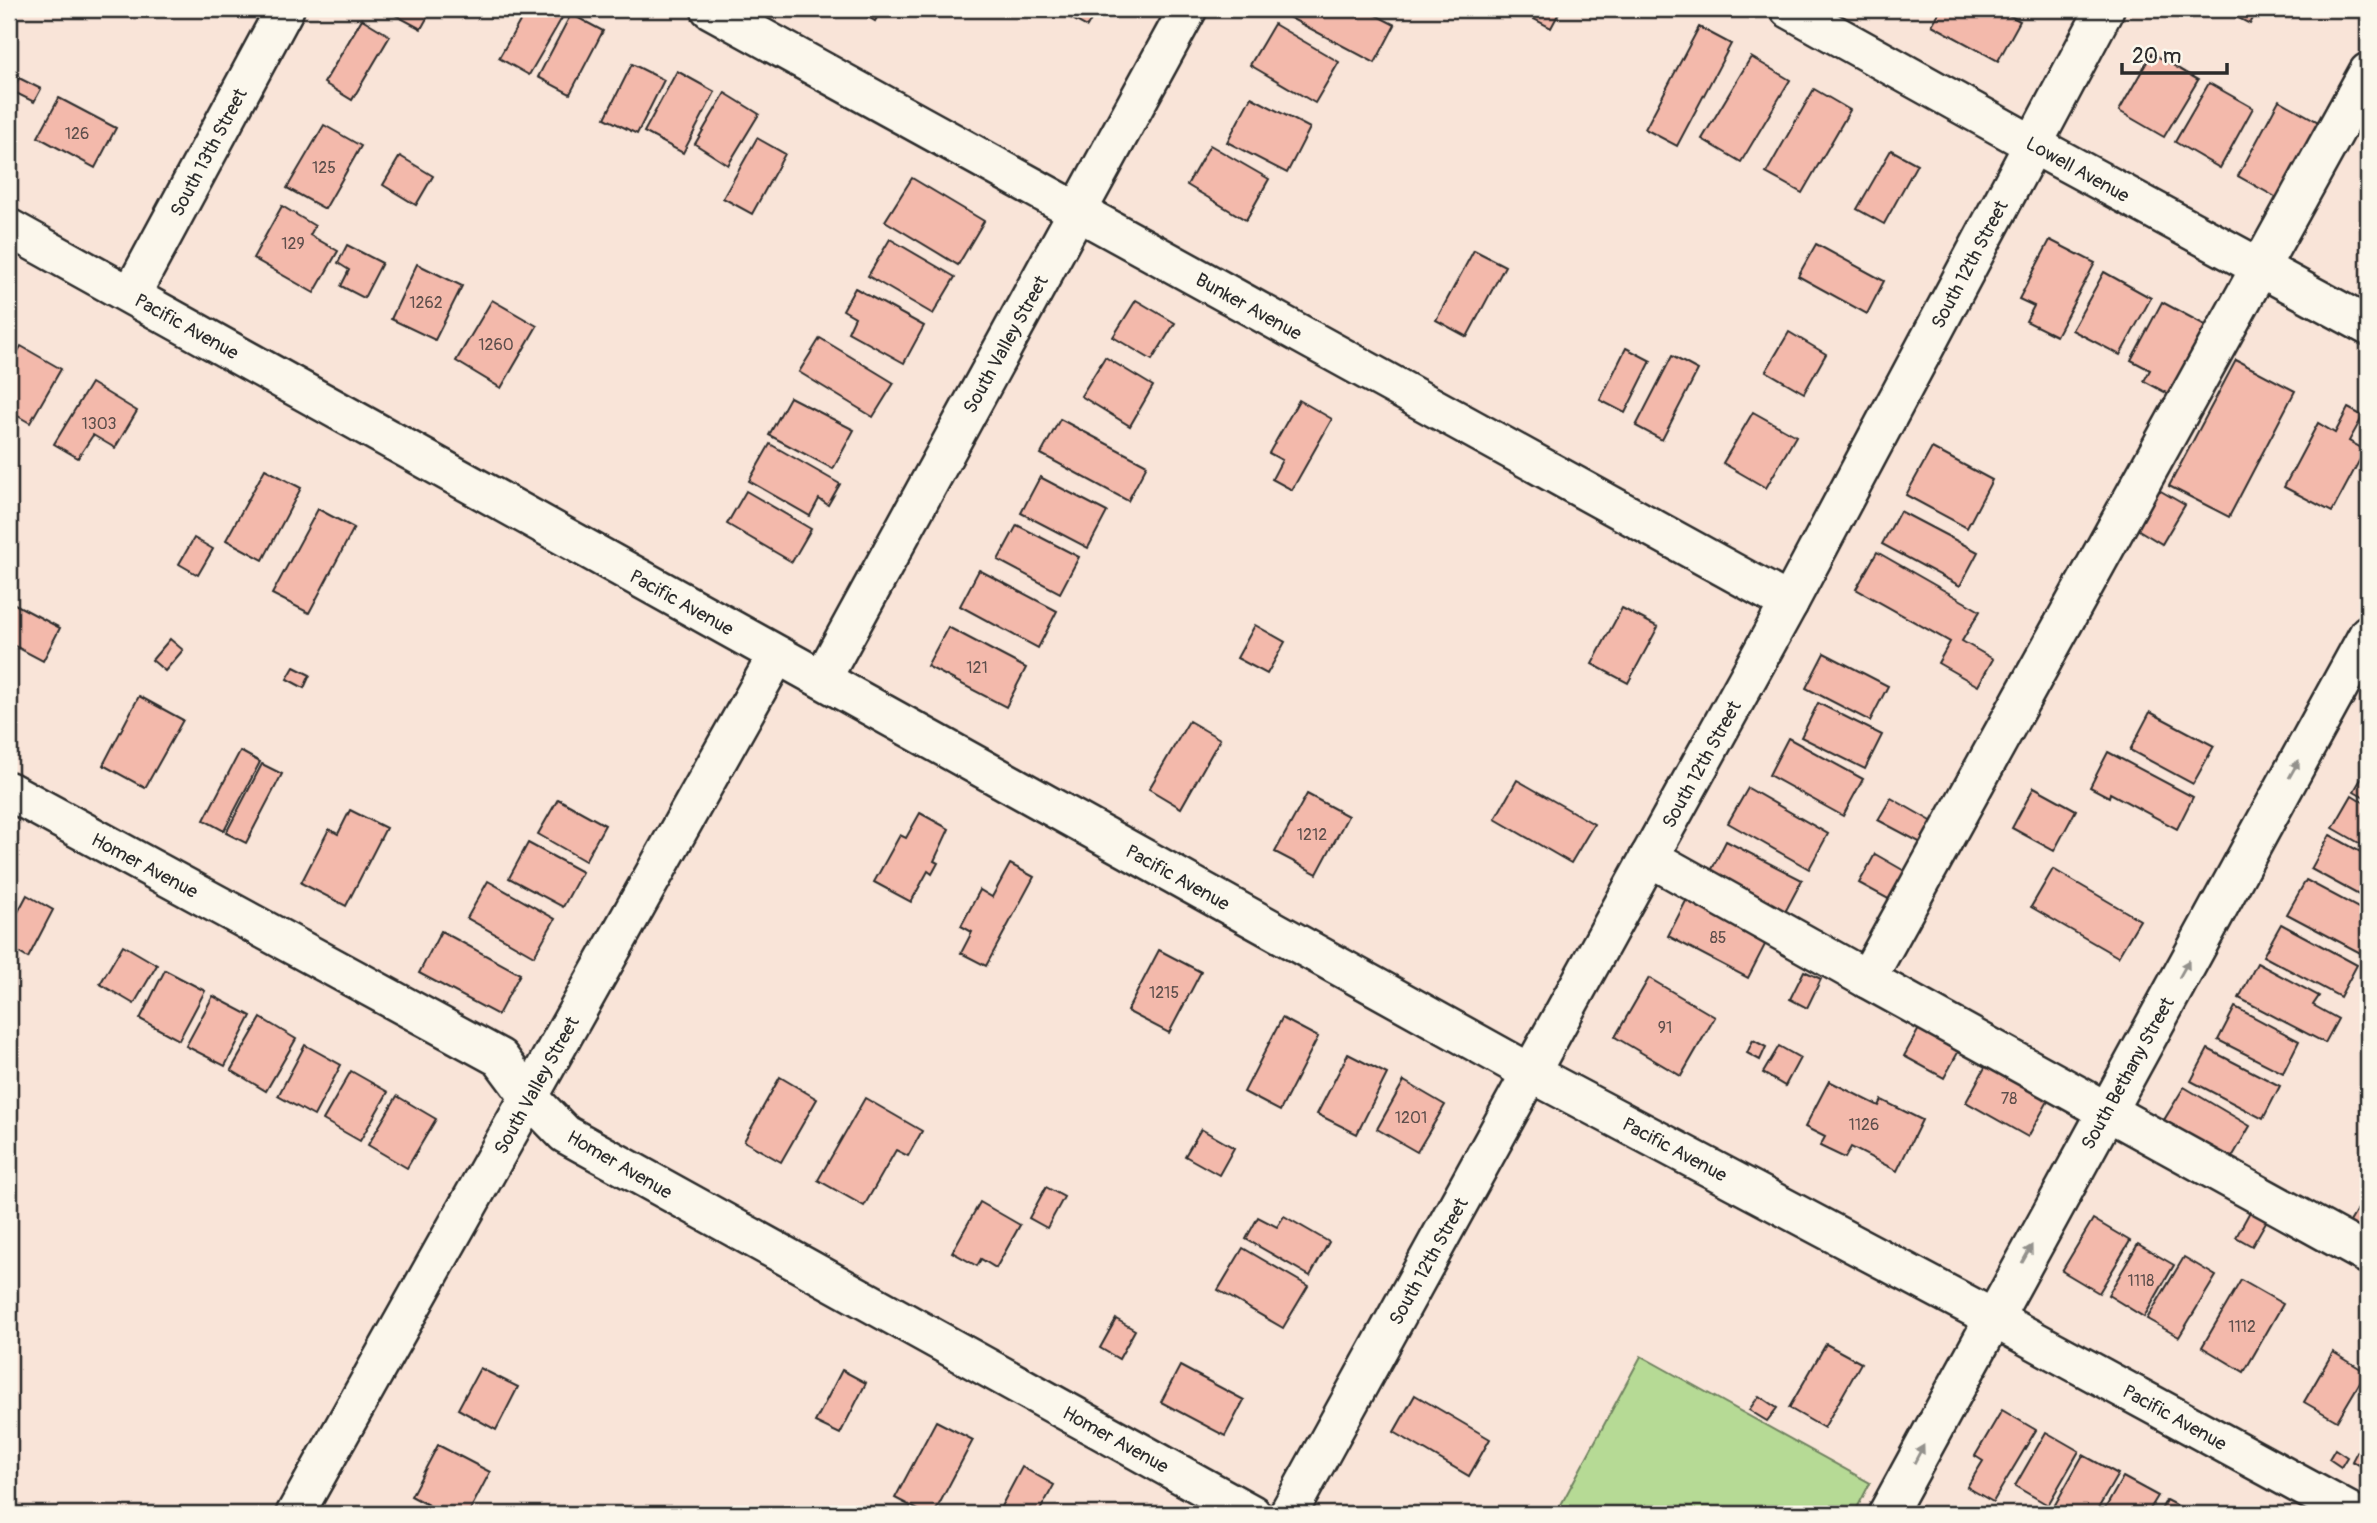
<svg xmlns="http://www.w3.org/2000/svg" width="2377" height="1523" font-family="Pangolin,sans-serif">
  <rect width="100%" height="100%" fill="#f9e4d8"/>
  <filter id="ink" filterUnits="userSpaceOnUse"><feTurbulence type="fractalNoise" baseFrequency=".0143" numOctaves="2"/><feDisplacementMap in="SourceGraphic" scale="14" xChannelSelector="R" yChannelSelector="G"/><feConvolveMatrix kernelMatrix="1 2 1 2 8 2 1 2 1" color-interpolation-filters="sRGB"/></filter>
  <g filter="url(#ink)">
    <polygon fill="#b6da95" stroke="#708260" stroke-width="2" points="1641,1356 1870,1483 1854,1514 1556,1514"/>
    <g fill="#f3b9ab" stroke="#2b2b2b" stroke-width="2">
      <polygon points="384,9 432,9 421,29"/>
      <polygon points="527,9 562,9 566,11 529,75 499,58"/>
      <polygon points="855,9 882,9 875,21"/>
      <polygon points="1054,9 1097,9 1087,27"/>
      <polygon points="1283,9 1364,9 1395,25 1375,63 1281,13"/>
      <polygon points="1515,9 1561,9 1551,28"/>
      <polygon points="1941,9 1997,9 2020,21 1998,61 1932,25"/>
      <polygon points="2221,9 2258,9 2250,24"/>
      <polygon points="571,14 603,31 570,94 538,77"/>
      <polygon points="362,19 390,36 352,100 324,83"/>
      <polygon points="1274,24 1339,62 1315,103 1250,65"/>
      <polygon points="1699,27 1731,44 1677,146 1645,129"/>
      <polygon points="2152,53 2198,80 2164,137 2119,111"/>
      <polygon points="1751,57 1790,80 1741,162 1702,139"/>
      <polygon points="632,64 664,80 637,134 605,118"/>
      <polygon points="677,71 715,92 683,153 644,132"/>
      <polygon points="19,78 41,89 34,102 12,91"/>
      <polygon points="2209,83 2253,108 2220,168 2175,142"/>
      <polygon points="1814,89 1850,110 1802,193 1766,173"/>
      <polygon points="725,93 759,114 728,165 695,144"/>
      <polygon points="1251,97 1310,128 1287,173 1227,142"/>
      <polygon points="59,98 116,128 95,168 38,137"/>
      <polygon points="2279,100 2320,123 2279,199 2238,176"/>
      <polygon points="324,125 361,146 325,209 287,188"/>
      <polygon points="757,138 785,154 752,214 723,198"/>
      <polygon points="1210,145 1269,179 1246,220 1187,185"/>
      <polygon points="1891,150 1917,164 1884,224 1857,209"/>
      <polygon points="400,156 433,176 416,205 383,185"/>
      <polygon points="912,178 984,221 958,265 885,221"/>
      <polygon points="282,206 315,226 310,235 338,251 314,293 253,258"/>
      <polygon points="890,239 955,277 933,314 868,276"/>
      <polygon points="2050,240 2095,263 2056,336 2026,321 2034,306 2019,299"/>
      <polygon points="1816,244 1884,281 1867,314 1798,276"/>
      <polygon points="347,245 382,263 364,298 341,286 349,270 338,263"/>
      <polygon points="1474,250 1505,266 1467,337 1436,320"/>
      <polygon points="417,264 462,286 435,340 391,319"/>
      <polygon points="2104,272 2151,298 2120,355 2072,330"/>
      <polygon points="855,288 924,326 904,363 848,332 855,317 843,310"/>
      <polygon points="492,300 537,326 501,388 456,361"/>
      <polygon points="1136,300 1175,323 1152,360 1113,337"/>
      <polygon points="2162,302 2207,326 2170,395 2144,381 2150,370 2131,360"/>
      <polygon points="1789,332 1826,354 1804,393 1766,371"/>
      <polygon points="820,338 894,383 873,417 799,372"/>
      <polygon points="21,346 61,369 30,423 9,411 9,367"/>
      <polygon points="1626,348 1651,361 1625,413 1600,400"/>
      <polygon points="1672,356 1698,370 1662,440 1636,426"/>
      <polygon points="1105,357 1153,386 1130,426 1081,396"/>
      <polygon points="2236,360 2295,391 2229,517 2169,486"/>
      <polygon points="91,383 137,411 115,448 93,435 78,458 54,444"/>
      <polygon points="790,397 854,430 833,469 769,435"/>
      <polygon points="1299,400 1332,419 1292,490 1272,479 1282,460 1269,453"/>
      <polygon points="2348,408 2363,416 2349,441 2365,450 2332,512 2284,487 2318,423 2335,433"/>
      <polygon points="1753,412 1796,436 1766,488 1723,463"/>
      <polygon points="1060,419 1147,465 1128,501 1041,454"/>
      <polygon points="770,444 840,484 828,505 819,499 810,516 749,481"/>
      <polygon points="1932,448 1992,480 1967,528 1906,495"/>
      <polygon points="265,469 301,488 263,560 226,540"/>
      <polygon points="1040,477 1107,512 1088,548 1021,513"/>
      <polygon points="2159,490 2185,505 2162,544 2137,529"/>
      <polygon points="746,491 811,529 792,562 727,524"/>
      <polygon points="318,509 354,528 309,613 272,594"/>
      <polygon points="1900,511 1978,552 1960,586 1882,544"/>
      <polygon points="1017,525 1079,557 1060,593 998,560"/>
      <polygon points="194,538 213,549 198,575 179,564"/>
      <polygon points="1877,552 1980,611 1962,641 1993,659 1978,686 1938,663 1950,642 1856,589"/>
      <polygon points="979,570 1057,611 1038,648 960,606"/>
      <polygon points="11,602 60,628 43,661 9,643 9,607"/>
      <polygon points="1622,608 1658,627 1628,683 1592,664"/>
      <polygon points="1255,625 1285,642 1267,674 1237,658"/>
      <polygon points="948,627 1026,668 1006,707 927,666"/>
      <polygon points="170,639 183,650 165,671 152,660"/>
      <polygon points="1824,653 1888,686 1870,721 1806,688"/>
      <polygon points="294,667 310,675 304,688 287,679"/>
      <polygon points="139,696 183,720 145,788 103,765"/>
      <polygon points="1818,703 1882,735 1865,769 1801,737"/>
      <polygon points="2150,712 2214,746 2193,784 2130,750"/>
      <polygon points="1189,721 1220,739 1181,808 1149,789"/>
      <polygon points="1788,738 1863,779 1843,816 1769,775"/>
      <polygon points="240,751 260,762 224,831 204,820"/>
      <polygon points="2108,752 2193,797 2177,829 2110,793 2109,797 2090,787"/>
      <polygon points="262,764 282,774 246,843 226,833"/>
      <polygon points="2368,767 2368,799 2354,791"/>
      <polygon points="1517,780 1594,824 1571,863 1495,819"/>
      <polygon points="2034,787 2076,810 2054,851 2012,828"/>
      <polygon points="1748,788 1828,834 1809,869 1728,823"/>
      <polygon points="1307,794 1348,816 1317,874 1275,852"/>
      <polygon points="2352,795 2368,805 2368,848 2333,828"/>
      <polygon points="1891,798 1933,822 1921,843 1878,820"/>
      <polygon points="558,799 605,825 585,861 538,834"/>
      <polygon points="350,810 386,828 346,906 301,883 329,829 338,834"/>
      <polygon points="920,813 949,829 934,861 938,863 932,874 928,871 911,902 874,882 900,835 906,838"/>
      <polygon points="2330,835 2368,856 2368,900 2311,869"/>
      <polygon points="1726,841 1802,880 1783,916 1708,877"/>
      <polygon points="528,843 582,872 563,907 509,878"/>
      <polygon points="1875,854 1908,873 1892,901 1859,883"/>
      <polygon points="1010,864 1034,877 986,966 961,953 972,932 961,926 980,890 992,897"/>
      <polygon points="2053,869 2140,920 2118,957 2031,907"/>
      <polygon points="2306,880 2368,913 2368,925 2365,930 2368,932 2368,957 2287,914"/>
      <polygon points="488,881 555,919 534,956 467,918"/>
      <polygon points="27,895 53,910 28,958 9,947 9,929"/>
      <polygon points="1688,897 1768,939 1748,978 1668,936"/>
      <polygon points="2281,924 2357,965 2340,997 2263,956"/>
      <polygon points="441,931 520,974 498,1015 419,973"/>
      <polygon points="123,945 157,965 134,1004 100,984"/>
      <polygon points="1159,950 1201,972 1169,1033 1127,1011"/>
      <polygon points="2257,963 2319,996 2313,1005 2338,1019 2325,1043 2239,998"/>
      <polygon points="165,970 205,991 179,1040 140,1019"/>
      <polygon points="1804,971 1821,979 1807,1008 1790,999"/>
      <polygon points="1649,978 1715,1017 1681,1076 1615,1037"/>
      <polygon points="213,996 251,1016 225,1066 186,1046"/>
      <polygon points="2235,1007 2299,1041 2283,1073 2218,1040"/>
      <polygon points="261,1018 296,1039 266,1091 231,1070"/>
      <polygon points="1282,1018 1318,1037 1280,1111 1244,1092"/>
      <polygon points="1921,1025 1961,1047 1944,1078 1904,1056"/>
      <polygon points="1753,1040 1766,1047 1760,1060 1747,1053"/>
      <polygon points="305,1045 341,1065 314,1116 278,1096"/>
      <polygon points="1779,1046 1800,1058 1785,1086 1763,1073"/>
      <polygon points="2208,1049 2280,1086 2263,1119 2191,1081"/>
      <polygon points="1348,1054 1387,1074 1357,1134 1317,1114"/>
      <polygon points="1989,1060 2052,1094 2028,1137 1966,1102"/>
      <polygon points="351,1071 388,1092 360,1141 323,1120"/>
      <polygon points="780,1077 817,1099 781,1162 744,1141"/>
      <polygon points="1404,1081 1445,1105 1417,1152 1377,1129"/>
      <polygon points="1829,1081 1879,1106 1882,1100 1922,1120 1897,1171 1851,1147 1845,1158 1820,1146 1825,1137 1805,1127"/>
      <polygon points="2184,1087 2250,1126 2231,1159 2164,1120"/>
      <polygon points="397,1096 436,1119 407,1168 368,1145"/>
      <polygon points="865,1098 922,1131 908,1156 896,1150 864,1206 818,1180"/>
      <polygon points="1201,1129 1234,1148 1219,1175 1185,1156"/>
      <polygon points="1046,1187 1064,1197 1047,1228 1029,1218"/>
      <polygon points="2368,1192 2368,1239 2347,1227"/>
      <polygon points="980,1202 1020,1225 996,1268 981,1259 977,1266 952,1252"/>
      <polygon points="2253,1206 2270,1215 2252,1246 2236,1237"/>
      <polygon points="1284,1216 1329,1242 1310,1276 1246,1239 1258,1217 1277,1227"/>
      <polygon points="2093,1219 2130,1241 2099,1293 2062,1271"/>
      <polygon points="2138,1244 2174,1265 2144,1317 2108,1295"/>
      <polygon points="1243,1248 1308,1286 1283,1328 1218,1290"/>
      <polygon points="2184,1257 2216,1276 2179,1337 2147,1319"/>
      <polygon points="2241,1280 2283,1304 2244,1372 2202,1347"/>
      <polygon points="1116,1319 1135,1330 1119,1359 1100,1348"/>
      <polygon points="1826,1344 1861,1363 1824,1428 1789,1408"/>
      <polygon points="2333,1352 2366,1372 2337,1421 2304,1402"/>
      <polygon points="1180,1366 1244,1400 1225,1436 1161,1402"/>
      <polygon points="480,1368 518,1387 496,1430 458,1409"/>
      <polygon points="842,1370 866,1383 840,1434 815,1422"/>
      <polygon points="1415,1395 1490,1439 1469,1476 1394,1432"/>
      <polygon points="1759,1396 1777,1408 1767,1421 1749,1410"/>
      <polygon points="2002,1410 2036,1430 1993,1502 1967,1487 1983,1461 1975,1456"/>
      <polygon points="936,1421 973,1440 934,1514 926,1514 895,1498"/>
      <polygon points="2368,1431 2368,1470 2352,1461"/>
      <polygon points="2046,1432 2079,1451 2048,1505 2015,1486"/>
      <polygon points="438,1445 490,1472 468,1514 445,1514 411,1496"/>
      <polygon points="2335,1449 2347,1457 2341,1467 2329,1459"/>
      <polygon points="2083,1455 2118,1474 2095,1514 2060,1514 2052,1510"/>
      <polygon points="1022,1467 1054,1485 1038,1514 997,1514"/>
      <polygon points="2123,1477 2158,1496 2147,1514 2102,1514"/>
      <polygon points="2166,1500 2193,1514 2159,1514"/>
    </g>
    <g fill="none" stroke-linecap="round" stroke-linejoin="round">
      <defs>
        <g id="minor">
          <polyline points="710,9 1789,603"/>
          <polyline points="1789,9 2032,144 2368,326"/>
          <polyline points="9,228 1531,1073 1993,1318 2354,1514"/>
          <polyline points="131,295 285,9"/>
          <polyline points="822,679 1188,9"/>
          <polyline points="9,791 500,1058 529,1097 565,1134 1252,1514"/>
          <polyline points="1649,857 1867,979 2368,72"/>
          <polyline points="1867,979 2368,1255"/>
          <polyline points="295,1514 777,655"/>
          <polyline points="1288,1514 1789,603 2105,9"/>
          <polyline points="1887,1514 2368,634"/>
        </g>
      </defs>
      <use href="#minor" stroke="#2b2b2b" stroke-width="42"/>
      <use href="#minor" stroke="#fbf7ec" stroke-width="37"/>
    </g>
    <defs><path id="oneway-solid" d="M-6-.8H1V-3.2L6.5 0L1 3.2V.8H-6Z" transform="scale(1.75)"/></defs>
    <g fill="#93918c">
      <use href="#oneway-solid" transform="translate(2294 769) rotate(-61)"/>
      <use href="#oneway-solid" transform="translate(2184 969) rotate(-61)"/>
      <use href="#oneway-solid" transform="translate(2027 1254) rotate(-61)"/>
      <use href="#oneway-solid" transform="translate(1919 1454) rotate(-62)"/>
    </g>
  </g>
  <g text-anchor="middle" stroke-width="5" stroke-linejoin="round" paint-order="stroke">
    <g font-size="16" fill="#5d4e4b">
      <text x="77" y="139">126</text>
      <text x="324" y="173">125</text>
      <text x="293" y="249">129</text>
      <text x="426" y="308">1262</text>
      <text x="496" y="350">1260</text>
      <text x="99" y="429">1303</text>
      <text x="977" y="673">121</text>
      <text x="1312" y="840">1212</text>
      <text x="1718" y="943">85</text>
      <text x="1164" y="998">1215</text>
      <text x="1665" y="1033">91</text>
      <text x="2009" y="1104">78</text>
      <text x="1411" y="1123">1201</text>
      <text x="1864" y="1130">1126</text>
      <text x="2141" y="1286">1118</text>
      <text x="2242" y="1332">1112</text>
    </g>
    <g font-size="19" fill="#2b2b2b" stroke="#fbf7ec">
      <text transform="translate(208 152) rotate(-62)" y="7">South 13th Street</text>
      <text transform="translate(2078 169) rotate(29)" y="7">Lowell Avenue</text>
      <text transform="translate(1969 264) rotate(-62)" y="7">South 12th Street</text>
      <text transform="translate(1249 306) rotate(29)" y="7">Bunker Avenue</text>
      <text transform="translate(187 326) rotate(29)" y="7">Pacific Avenue</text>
      <text transform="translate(1005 344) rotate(-61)" y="7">South Valley Street</text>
      <text transform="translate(682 602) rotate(29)" y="7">Pacific Avenue</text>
      <text transform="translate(1701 764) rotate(-61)" y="7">South 12th Street</text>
      <text transform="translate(145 865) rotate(28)" y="7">Homer Avenue</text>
      <text transform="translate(1178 877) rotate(29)" y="7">Pacific Avenue</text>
      <text transform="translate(2127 1073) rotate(-61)" y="7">South Bethany Street</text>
      <text transform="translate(536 1085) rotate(-61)" y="7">South Valley Street</text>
      <text transform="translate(1675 1149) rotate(28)" y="7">Pacific Avenue</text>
      <text transform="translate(620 1164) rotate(30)" y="7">Homer Avenue</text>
      <text transform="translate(1428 1261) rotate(-61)" y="7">South 12th Street</text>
      <text transform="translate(2175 1417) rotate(29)" y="7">Pacific Avenue</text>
      <text transform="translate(1116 1439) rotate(29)" y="7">Homer Avenue</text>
    </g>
  </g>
  <rect width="2377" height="1523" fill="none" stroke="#fbf7ec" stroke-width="35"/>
  <rect x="18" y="18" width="2342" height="1488" fill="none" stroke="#2b2b2b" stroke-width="2.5" filter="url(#ink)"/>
  <path d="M2122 63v10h105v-10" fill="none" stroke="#2b2b2b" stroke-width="3.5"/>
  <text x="2132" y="63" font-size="21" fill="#2b2b2b" stroke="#fbf7ec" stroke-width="5" paint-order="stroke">20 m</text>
</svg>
